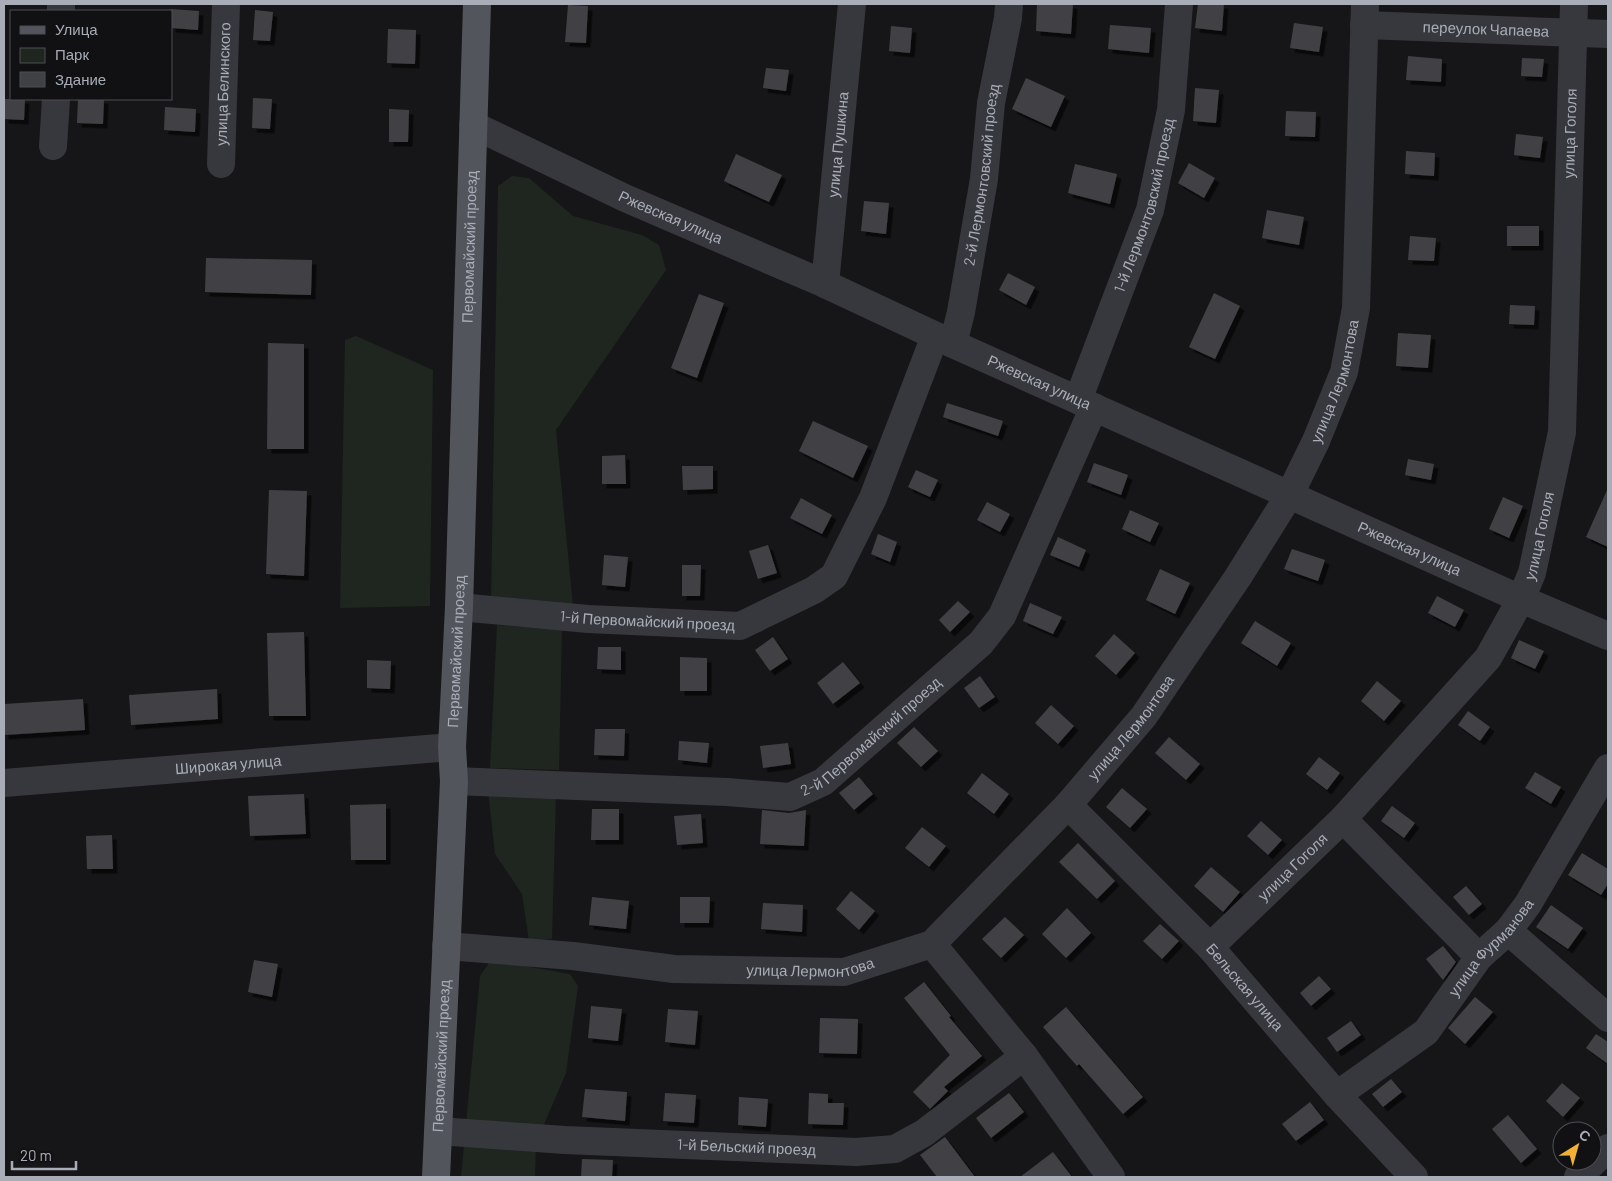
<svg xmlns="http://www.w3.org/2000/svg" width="1612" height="1181" font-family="Barlow,sans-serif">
  <defs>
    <filter id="shadow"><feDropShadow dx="4.5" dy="4.5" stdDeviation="0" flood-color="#0009"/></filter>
  </defs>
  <rect width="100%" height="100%" fill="#161618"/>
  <g fill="#1e261f">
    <polygon points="512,176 529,178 573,216 642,235 659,245 666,270 556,430 573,606 491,601 498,186"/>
    <polygon points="356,336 433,370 430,606 340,608 345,340"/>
    <polygon points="497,625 562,629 559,770 490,768"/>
    <polygon points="488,791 556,795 552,939 529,941 522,894 495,854"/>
    <polygon points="491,960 570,974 578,986 566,1073 536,1143 535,1177 461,1177 480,976"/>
  </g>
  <g fill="#404145" filter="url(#shadow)">
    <polygon points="1037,4 1073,4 1071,34 1036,31"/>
    <polygon points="1198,4 1224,4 1222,31 1195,28"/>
    <polygon points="568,5 588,6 586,43 565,42"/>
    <polygon points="171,9 199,11 198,30 171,28"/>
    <polygon points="255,10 273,12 270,41 253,40"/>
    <polygon points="1294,23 1323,27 1319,52 1290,48"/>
    <polygon points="1110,25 1151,28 1149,53 1108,49"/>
    <polygon points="891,26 912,28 910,53 889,51"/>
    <polygon points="388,29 416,30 415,64 387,63"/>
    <polygon points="1408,56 1442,59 1441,82 1406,80"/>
    <polygon points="1522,58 1544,59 1542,77 1521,76"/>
    <polygon points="766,68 789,70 786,91 763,88"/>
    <polygon points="1026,78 1065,96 1051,127 1012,109"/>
    <polygon points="1195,88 1219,90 1216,123 1193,121"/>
    <polygon points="253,98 272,99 270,129 252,128"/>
    <polygon points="4,99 25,99 24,120 4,119"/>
    <polygon points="78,99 104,99 103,124 77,123"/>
    <polygon points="165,107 196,109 195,132 164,130"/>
    <polygon points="389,109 409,110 408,142 389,142"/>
    <polygon points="1286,111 1316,112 1315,137 1285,136"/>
    <polygon points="1516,134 1543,137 1540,158 1514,155"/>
    <polygon points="1406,151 1435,153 1434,176 1405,174"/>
    <polygon points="736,154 782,175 769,202 724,181"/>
    <polygon points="1189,163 1215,178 1204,198 1178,183"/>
    <polygon points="1075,164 1117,174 1110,204 1068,193"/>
    <polygon points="864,201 889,203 886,234 861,231"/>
    <polygon points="1267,210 1304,217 1299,245 1262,238"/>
    <rect x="1507" y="226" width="32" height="20"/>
    <polygon points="1410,236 1436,238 1434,261 1408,260"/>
    <polygon points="206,258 312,260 311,295 205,292"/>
    <polygon points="1008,273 1035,287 1026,305 999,290"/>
    <polygon points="1214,293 1240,306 1215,359 1189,347"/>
    <polygon points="699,294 724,303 697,378 671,368"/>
    <polygon points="1510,305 1535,306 1534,325 1509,324"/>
    <polygon points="1398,333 1431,335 1428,368 1396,366"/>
    <polygon points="268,343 304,344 304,449 267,449"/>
    <polygon points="947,403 1003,421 998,436 943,417"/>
    <polygon points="813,421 868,446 853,478 799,451"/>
    <polygon points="625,455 626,484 602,484 602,456"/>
    <polygon points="1408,459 1434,464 1431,480 1405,475"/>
    <polygon points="1094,463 1128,475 1121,495 1087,482"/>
    <polygon points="682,466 713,466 713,489 683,490"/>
    <polygon points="916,470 938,480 930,497 908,487"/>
    <polygon points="1608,488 1608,547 1586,537"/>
    <polygon points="269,490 307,491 304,576 266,574"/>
    <polygon points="1503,497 1523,506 1509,538 1489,529"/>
    <polygon points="801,498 832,515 822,534 790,518"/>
    <polygon points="987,502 1010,514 1000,532 977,520"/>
    <polygon points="1130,510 1159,523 1150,542 1122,529"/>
    <polygon points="878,534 897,542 890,562 871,554"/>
    <polygon points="1058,537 1086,550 1079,567 1050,555"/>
    <polygon points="768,545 777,573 758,579 749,551"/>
    <polygon points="1292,549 1325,560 1318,581 1284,569"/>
    <polygon points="604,555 628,557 625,587 602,585"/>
    <polygon points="682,565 701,565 700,596 682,596"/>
    <polygon points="1160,569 1190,583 1175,614 1146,600"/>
    <polygon points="1437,596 1464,610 1455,627 1428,613"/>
    <polygon points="958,601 970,612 950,632 939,620"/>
    <polygon points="1030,603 1062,617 1053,634 1023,621"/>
    <polygon points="1255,621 1291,643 1277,666 1241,643"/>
    <polygon points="304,632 306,716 269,716 267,633"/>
    <polygon points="1114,634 1135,653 1116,675 1095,656"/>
    <polygon points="773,637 788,659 770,671 755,650"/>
    <polygon points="1519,640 1544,651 1535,669 1511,658"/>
    <polygon points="598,647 621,647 621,670 597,669"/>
    <polygon points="680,657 707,658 707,691 680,691"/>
    <polygon points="367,660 391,661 390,689 367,688"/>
    <polygon points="843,662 860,683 833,704 817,683"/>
    <polygon points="980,676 995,697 979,708 964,688"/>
    <polygon points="1377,681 1401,701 1384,721 1361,701"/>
    <polygon points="217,689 218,719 131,725 129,695"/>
    <polygon points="83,699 85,730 4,735 4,704"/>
    <polygon points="1051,705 1074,726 1058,744 1035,723"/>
    <polygon points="1468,711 1490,727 1480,741 1458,725"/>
    <polygon points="914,727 938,751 921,767 897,743"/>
    <polygon points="595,729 625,729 624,756 594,755"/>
    <polygon points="1169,737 1200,764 1186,780 1155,753"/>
    <polygon points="679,741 709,743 707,763 678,760"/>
    <polygon points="788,743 791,764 763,768 760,746"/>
    <polygon points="1319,757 1340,773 1327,790 1306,774"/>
    <polygon points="1535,772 1561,787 1551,804 1525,788"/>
    <polygon points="982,773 1009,794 994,814 967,793"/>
    <polygon points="859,777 873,794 854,810 839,793"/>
    <polygon points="1122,788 1147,809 1130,828 1106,807"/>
    <polygon points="304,794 306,834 250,836 248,796"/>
    <polygon points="386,804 386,860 351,860 350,805"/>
    <polygon points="1392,806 1415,823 1404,838 1381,821"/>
    <polygon points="592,809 619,809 619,840 591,840"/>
    <polygon points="762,810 789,813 806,810 804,846 760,844"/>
    <polygon points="701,814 703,843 677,845 674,816"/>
    <polygon points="1261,821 1282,840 1268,855 1247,836"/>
    <polygon points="922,827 946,846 929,867 905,848"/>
    <polygon points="112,835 113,869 87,869 86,836"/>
    <polygon points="1078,843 1115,881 1097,899 1059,862"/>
    <polygon points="1582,853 1608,869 1608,884 1601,895 1568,875"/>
    <polygon points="1211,867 1240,892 1223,912 1194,886"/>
    <polygon points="1466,886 1482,904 1469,915 1453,897"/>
    <polygon points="851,891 875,911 859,930 836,909"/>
    <polygon points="592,897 629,901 626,929 589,925"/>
    <polygon points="680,897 710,897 709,923 680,923"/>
    <polygon points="763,903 803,905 802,932 761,929"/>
    <polygon points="1551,905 1583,928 1568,949 1536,927"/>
    <polygon points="1067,908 1091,933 1066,958 1042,934"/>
    <polygon points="1005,917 1024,935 1001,958 982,939"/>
    <polygon points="1160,924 1179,941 1162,959 1143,941"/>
    <polygon points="1443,946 1456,962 1443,980 1426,959"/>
    <polygon points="254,960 278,964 272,997 248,992"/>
    <polygon points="1319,976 1331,989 1311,1006 1300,993"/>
    <polygon points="924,982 951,1016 949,1017 982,1056 944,1087 948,1091 930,1109 913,1092 950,1055 904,998"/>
    <polygon points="1475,997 1493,1012 1465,1044 1448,1028"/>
    <polygon points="591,1006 622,1009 618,1041 588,1038"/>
    <polygon points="1066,1007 1143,1097 1123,1114 1079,1064 1077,1066 1043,1027"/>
    <polygon points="668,1009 698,1011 695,1045 665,1042"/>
    <polygon points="820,1018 858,1019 857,1054 819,1053"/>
    <polygon points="1351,1021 1361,1035 1337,1052 1327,1038"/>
    <polygon points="1596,1034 1608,1042 1608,1064 1586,1048"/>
    <polygon points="1391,1079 1402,1092 1383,1107 1372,1094"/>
    <polygon points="1562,1083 1580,1098 1563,1117 1546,1101"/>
    <polygon points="585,1089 627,1092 625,1121 582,1117"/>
    <polygon points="665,1093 696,1095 694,1123 663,1121"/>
    <polygon points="809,1093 828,1094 828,1103 844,1103 843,1125 808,1124"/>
    <polygon points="1009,1093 1024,1112 991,1138 976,1118"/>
    <polygon points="739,1097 768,1099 766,1127 738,1125"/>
    <polygon points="1310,1102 1324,1120 1296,1141 1282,1124"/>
    <polygon points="1508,1115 1537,1149 1521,1163 1492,1129"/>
    <polygon points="945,1137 975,1177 937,1177 920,1155"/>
    <polygon points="1053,1152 1072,1177 1020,1177"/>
    <polygon points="582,1159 613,1160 612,1177 581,1177"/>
  </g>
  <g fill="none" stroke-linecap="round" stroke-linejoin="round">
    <g stroke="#37383d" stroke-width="28">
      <polyline points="61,11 61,4"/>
      <path id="s1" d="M1364 25 1608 34"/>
      <path id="s2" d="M473 125 625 198 825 284 953 344 1521 599 1608 636"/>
      <polyline points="53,146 56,99"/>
      <path id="s3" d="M221 164 226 4"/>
      <path id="s4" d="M825 284 852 4"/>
      <path id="s5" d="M953 344 961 312 984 179 991 103 1008 18 1009 4"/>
      <path id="s6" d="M1078 400 1150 210 1171 110 1179 4"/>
      <path id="s7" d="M459 607 588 619 740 626 814 590 834 576 873 498 935 336"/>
      <path id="s8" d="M454 781 727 792 790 797 823 782 981 643 1002 616 1094 407"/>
      <path id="s9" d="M4 783 452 747"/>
      <path id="s10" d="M1068 805 1210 947 1337 1095 1414 1177"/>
      <polyline points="1343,819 1479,957"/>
      <polyline points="1508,931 1608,1018"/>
      <polyline points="932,944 1024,1056 1111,1177"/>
      <path id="s11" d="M446 946 573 956 674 969 844 972 932 944 1068 805 1144 716 1238 577 1290 494 1316 441 1344 372 1356 308 1365 4"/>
      <path id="s12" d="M1210 947 1343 819 1488 658 1521 599 1532 573 1562 432 1574 4"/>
      <path id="s13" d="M1337 1095 1426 1032 1479 957 1508 931 1528 904 1608 768"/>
      <path id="s14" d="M438 1131 565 1140 856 1152 895 1149 924 1133 1024 1056"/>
      <polyline points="1578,1177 1608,1148"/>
    </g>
    <path stroke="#53555c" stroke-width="28" id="s15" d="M436 1177 454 781 452 747 459 607 477 4"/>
  </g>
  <g text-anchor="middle" stroke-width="4" stroke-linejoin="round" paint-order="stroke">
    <g font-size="15" fill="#a8adb8" stroke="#111113">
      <text dy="5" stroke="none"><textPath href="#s1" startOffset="122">переулок Чапаева</textPath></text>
      <text dy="5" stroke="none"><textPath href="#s3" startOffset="80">улица Белинского</textPath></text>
      <text dy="5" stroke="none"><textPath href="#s12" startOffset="940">улица Гоголя</textPath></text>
      <text dy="5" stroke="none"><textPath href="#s4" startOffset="140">улица Пушкина</textPath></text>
      <text dy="5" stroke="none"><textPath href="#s5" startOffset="172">2-й Лермонтовский проезд</textPath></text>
      <text dy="5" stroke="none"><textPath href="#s6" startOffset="206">1-й Лермонтовский проезд</textPath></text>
      <text dy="5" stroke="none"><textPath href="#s2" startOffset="218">Ржевская улица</textPath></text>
      <text dy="5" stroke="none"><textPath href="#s15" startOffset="931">Первомайский проезд</textPath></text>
      <text dy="5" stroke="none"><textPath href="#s11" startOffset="1191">улица Лермонтова</textPath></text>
      <text dy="5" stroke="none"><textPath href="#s2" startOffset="622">Ржевская улица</textPath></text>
      <text dy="5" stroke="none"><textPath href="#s12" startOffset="535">улица Гоголя</textPath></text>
      <text dy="5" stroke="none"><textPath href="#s2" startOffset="1028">Ржевская улица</textPath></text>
      <text dy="5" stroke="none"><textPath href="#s7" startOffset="189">1-й Первомайский проезд</textPath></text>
      <text dy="5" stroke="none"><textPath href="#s15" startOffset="526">Первомайский проезд</textPath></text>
      <text dy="5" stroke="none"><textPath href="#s11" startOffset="786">улица Лермонтова</textPath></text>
      <text dy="5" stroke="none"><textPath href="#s8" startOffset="438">2-й Первомайский проезд</textPath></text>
      <text dy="5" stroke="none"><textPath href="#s9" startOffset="225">Широкая улица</textPath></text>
      <text dy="5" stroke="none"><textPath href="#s12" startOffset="115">улица Гоголя</textPath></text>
      <text dy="5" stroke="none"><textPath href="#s13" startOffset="216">улица Фурманова</textPath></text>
      <text dy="5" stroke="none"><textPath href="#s11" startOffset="366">улица Лермонтова</textPath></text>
      <text dy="5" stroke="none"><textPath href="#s10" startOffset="254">Бельская улица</textPath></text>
      <text dy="5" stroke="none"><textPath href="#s15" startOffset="121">Первомайский проезд</textPath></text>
      <text dy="5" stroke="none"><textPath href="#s14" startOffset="309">1-й Бельский проезд</textPath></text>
    </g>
  </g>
  <rect width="1612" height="1181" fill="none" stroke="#a8adb8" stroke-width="10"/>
  <rect x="10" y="10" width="162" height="90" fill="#111113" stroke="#4d4f55"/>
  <rect x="20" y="26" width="25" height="8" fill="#53555c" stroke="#4d4f55"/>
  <text x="55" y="35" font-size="15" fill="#a8adb8">Улица</text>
  <rect x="20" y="48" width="25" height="15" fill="#1e261f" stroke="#4d4f55"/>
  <text x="55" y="60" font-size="15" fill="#a8adb8">Парк</text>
  <rect x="20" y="72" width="25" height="15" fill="#404145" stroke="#4d4f55"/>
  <text x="55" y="85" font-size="15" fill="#a8adb8">Здание</text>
  <g transform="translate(1577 1146) rotate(37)"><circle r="24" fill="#111113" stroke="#4d4f55"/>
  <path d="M0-4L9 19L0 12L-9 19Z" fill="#f2b134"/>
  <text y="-8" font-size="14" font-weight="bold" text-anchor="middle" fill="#a8adb8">С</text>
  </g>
  <path d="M12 1161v8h64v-8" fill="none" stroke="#a8adb8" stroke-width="2.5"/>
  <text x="20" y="1161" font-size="15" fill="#a8adb8" stroke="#111113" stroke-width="4" paint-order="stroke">20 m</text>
</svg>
